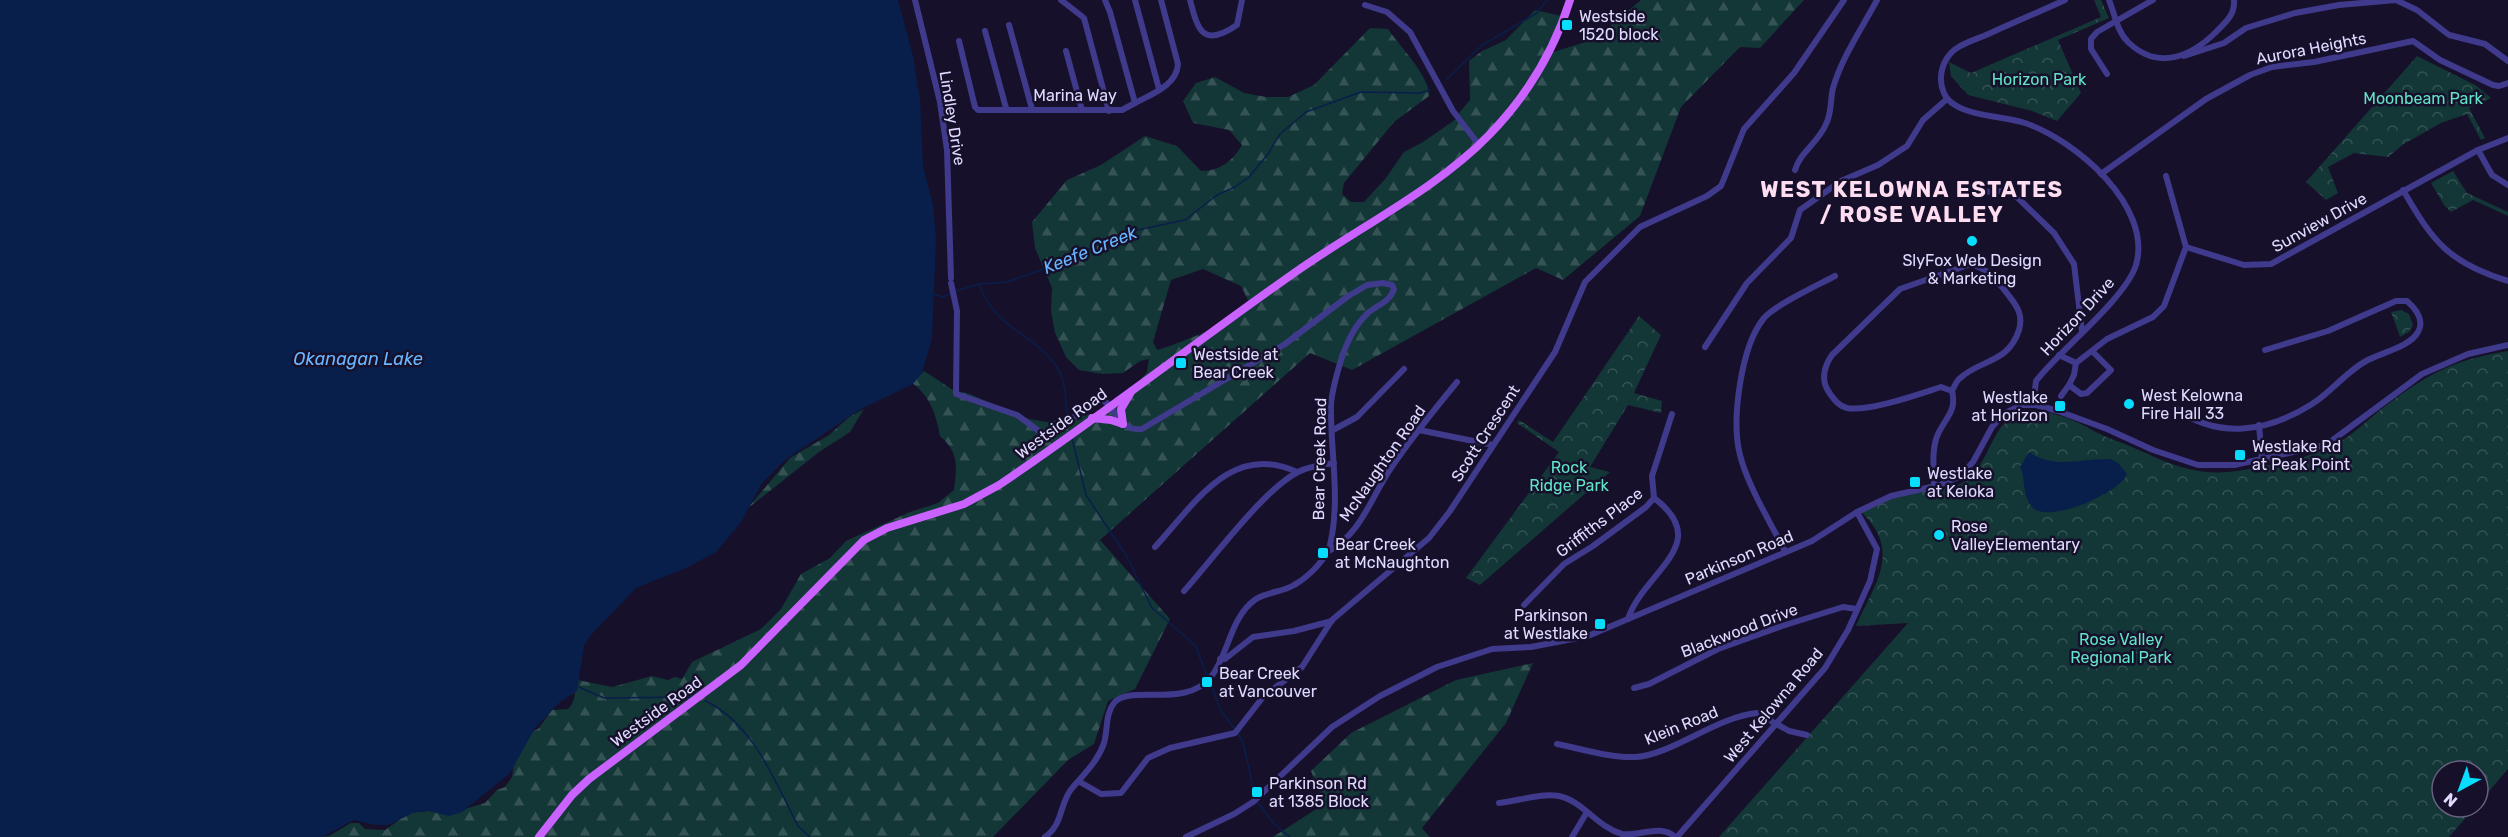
<svg xmlns="http://www.w3.org/2000/svg" width="2508" height="837" font-family="Rubik,sans-serif">
  <defs>
    <pattern id="forest-firs" width="22" height="20" patternUnits="userSpaceOnUse" patternTransform="scale(1.5)"><rect width="22" height="20" fill="#133636"/><path d="M5 1l3.5 6h-7zM16 11l3.5 6h-7z" fill="#355254"/></pattern>
    <pattern id="park-crowns" width="20" height="18" patternUnits="userSpaceOnUse" patternTransform="scale(1.5)"><rect width="20" height="18" fill="#133636"/><path d="M2 6a3 3 0 1 1 6 0M12 15a3 3 0 1 1 6 0" fill="none" stroke="#355254"/></pattern>
  </defs>
  <rect width="100%" height="100%" fill="#16102b"/>
  <g fill="url(#forest-firs)" fill-rule="evenodd">
    <path d="M1641 0H1804L1760 48 1740 47 1681 107 1640 216 1563 280 1536 268 1352 370 1310 353 1100 540 1170 619 1135 689 1108 701 1094 744 1068 760 993 837H319L329 836 351 823H359L365 829 385 830 409 813 429 811 448 814 485 803 497 790 505 787 512 777 514 763 531 732 538 729 552 710 568 709C577 700 575 690 573 679L612 687 652 676 668 680 675 677 682 679 692 662 761 629 781 609 801 574 830 558 846 541 910 512 938 503 954 490C957 465 959 453 940 436 936 414 930 396 912 383L924 371 953 390 970 394 1024 418 1047 422 1103 412 1121 403 1147 372 1149 359 1140 361 1123 373 1103 374 1079 370 1066 357 1055 333 1051 311 1052 288 1035 248 1032 222 1067 180 1101 165 1145 136 1177 146 1201 171C1221 171 1233 160 1242 145L1229 130 1193 123 1183 101 1196 83 1215 77 1244 93 1266 97H1288L1314 85 1370 28 1388 29C1398 44 1431 78 1429 96L1394 122 1344 183 1342 194 1351 202H1364L1386 178 1404 152 1423 142 1459 117V113L1470 100 1469 61 1482 51 1506 40 1535 10 1566 17 1550 53 1595 39ZM1203 269 1241 286 1249 302C1246 307 1242 314 1237 317 1229 323 1165 349 1157 350L1153 342 1171 280Z"/>
    <polygon points="864,409 850,432 819,452 747,509 790,458 829,435 849,417"/>
    <polygon points="1533,663 1506,723 1422,828 1430,837 1273,837 1324,804 1311,771 1351,733 1456,680"/>
  </g>
  <g fill="url(#park-crowns)">
    <polygon points="2094,0 2101,0 2109,18 2058,40 2081,93 2057,121 2032,111 1968,95 1951,76 1949,62 1971,73 2101,17"/>
    <polygon points="2417,56 2477,86 2491,98 2469,108 2485,138 2481,140 2467,114 2441,123 2404,144 2388,157 2354,153 2328,167 2338,193 2326,200 2306,182"/>
    <polygon points="2453,171 2467,193 2508,212 2508,216 2473,200 2451,212 2444,205 2431,183"/>
    <polygon points="2401,310 2409,314 2413,325 2409,332 2400,337 2391,312"/>
    <polygon points="1639,316 1661,335 1634,393 1662,401 1661,413 1628,405 1590,467 1610,472 1480,585 1466,578 1559,452 1517,423 1519,420 1553,442"/>
    <path d="M2508 351V769L2478 804V771H2442V807H2475L2449 837H1719L1908 623 1856 626C1875 583 1903 550 1860 511 1877 505 1897 495 1915 492 1936 489 1953 492 1970 477 1994 456 1992 413 2032 411 2048 410 2075 420 2087 427 2101 436 2118 441 2132 447 2183 470 2206 480 2263 466 2286 461 2311 457 2332 446 2350 438 2364 423 2379 411 2424 376 2451 360 2508 351Z"/>
  </g>
  <g fill="#091f4b">
    <polygon points="0,0 898,0 913,56 920,100 923,166 933,205 936,238 932,338 922,373 913,384 859,410 785,460 762,483 741,522 716,552 686,568 636,588 591,635 584,646 577,691 560,702 535,728 510,773 462,812 449,816 429,811 415,812 388,825 376,825 354,820 322,837 0,837"/>
    <path d="M2029 452C2054 470 2082 458 2111 459L2118 463 2127 474C2121 492 2049 525 2032 507 2022 496 2026 479 2020 467Z"/>
  </g>
  <g fill="none" stroke-linecap="round" stroke-linejoin="round">
    <g stroke="#091f4b" stroke-width="1.5">
      <polyline points="1447,79 1481,46 1537,13 1547,0"/>
      <path d="M979 285C999 333 1031 330 1056 366 1066 380 1066 400 1067 417"/>
      <polyline points="956,291 979,284 1007,282 1055,265 1123,233 1185,220 1217,195 1235,187 1249,177 1268,154 1280,134 1306,112 1361,92 1420,93 1430,90"/>
      <polyline points="933,294 943,297 949,294"/>
      <polyline points="1072,438 1086,495 1127,557 1152,608 1195,645 1208,678"/>
      <polyline points="1210,682 1221,711 1234,728"/>
      <polyline points="579,687 604,698 692,697"/>
      <path d="M704 700C754 724 774 780 798 826L810 837"/>
      <polyline points="1238,734 1243,742 1255,796"/>
      <polyline points="1256,800 1273,823 1290,837"/>
    </g>
    <g stroke="#403a8c" stroke-width="6">
      <polyline points="915,0 940,102 947,150 951,278"/>
      <polyline points="1061,0 1084,18 1109,111"/>
      <polyline points="1135,0 1159,89"/>
      <path d="M1190 0C1198 31 1203 48 1237 25L1242 0"/>
      <path d="M2109 0C2115 15 2117 31 2128 42 2158 71 2191 57 2217 31 2227 21 2235 14 2234 0"/>
      <polyline points="1365,5 1387,12 1410,32 1453,111 1479,145"/>
      <polyline points="1009,25 1032,109"/>
      <polyline points="985,31 1006,108"/>
      <polyline points="959,41 975,107 978,110 1122,110 1135,103 1110,12 1105,0"/>
      <polyline points="1066,51 1082,110"/>
      <polyline points="2184,56 2224,43 2246,28 2295,13 2339,5 2396,0 2417,10 2449,35 2485,44 2508,61"/>
      <polyline points="2107,74 2091,49 2091,39 2097,32 2153,0"/>
      <path d="M1135 103C1152 94 1177 85 1178 64L1161 0"/>
      <polyline points="2478,150 2492,175 2508,185"/>
      <path d="M1795 170C1800 152 1819 142 1826 124 1832 113 1830 100 1833 88 1842 57 1862 28 1877 0"/>
      <polyline points="2101,174 2206,99 2250,75 2272,67 2314,62 2413,41 2440,60 2493,85 2499,86 2508,83"/>
      <path d="M2403 190C2433 242 2449 263 2508 281"/>
      <polyline points="1960,193 2007,191 2019,199 2054,233 2074,264 2082,331"/>
      <polyline points="2186,247 2244,265 2271,264 2478,150 2508,138"/>
      <path d="M1971 264C1987 268 1999 282 2009 296 2018 307 2023 316 2019 330 2008 364 1980 359 1959 379 1956 382 1954 387 1952 391L1941 387C1919 394 1869 412 1847 408 1838 406 1831 396 1827 389 1821 378 1825 365 1832 355L1900 289Z"/>
      <path d="M951 283 957 311 956 394 1017 415 1043 434 1079 414 1097 398C1118 403 1115 432 1142 429L1285 344 1347 297 1367 285 1383 283 1392 285 1394 289C1390 302 1377 305 1368 313 1354 326 1347 342 1341 360 1337 374 1332 390 1331 404 1330 451 1341 498 1330 545 1326 560 1307 578 1294 585 1283 592 1267 592 1256 599 1230 617 1229 654 1211 677 1186 709 1129 684 1114 703 1105 714 1108 730 1104 743 1098 761 1085 773 1073 787 1059 802 1064 824 1045 837"/>
      <polyline points="1705,347 1747,283 1791,238 1800,210 1841,181 1878,165 1907,146 1923,120 1947,99"/>
      <polyline points="2059,355 2076,363 2107,339 2153,317 2164,306 2186,247 2166,176"/>
      <polyline points="2069,385 2074,375 2076,363"/>
      <polyline points="2061,396 2069,385 2081,394 2087,393 2111,370 2093,352"/>
      <path d="M2036 405 2034 397 2036 381C2060 350 2126 298 2136 265 2153 206 2075 140 2025 123 2004 116 1974 117 1955 105 1934 93 1938 60 1957 48 1966 42 1977 39 1986 35 2012 23 2039 12 2065 0"/>
      <path d="M2175 408C2218 440 2268 432 2312 404 2331 392 2346 372 2366 361 2380 353 2410 347 2418 332 2425 320 2416 309 2407 301H2396L2328 331 2265 350"/>
      <polyline points="2259,425 2262,459"/>
      <polyline points="1333,430 1357,417 1404,369"/>
      <polyline points="1419,430 1493,445"/>
      <path d="M1934 487C1934 470 1931 449 1938 434 1946 417 1957 411 1952 391"/>
      <path d="M1155 547C1194 505 1231 441 1297 472"/>
      <path d="M1785 551C1771 524 1747 484 1740 455 1731 420 1741 346 1764 318 1775 305 1818 285 1835 276"/>
      <path d="M1327 552C1361 535 1371 497 1391 468 1411 438 1434 410 1457 382"/>
      <path d="M1184 591C1212 560 1264 489 1298 472 1309 466 1322 465 1334 463"/>
      <polyline points="1524,605 1564,564 1593,546 1646,507 1654,498 1652,476 1672,414"/>
      <path d="M1628 619C1643 572 1715 544 1654 498"/>
      <polyline points="1220,659 1225,659 1253,637 1294,631 1332,621"/>
      <polyline points="1634,688 1649,684 1718,649 1782,626 1843,607 1857,609"/>
      <path d="M1557 744C1582 749 1610 758 1635 757 1672 755 1716 717 1757 713L1789 731 1807 735"/>
      <polyline points="1080,782 1101,794 1121,793 1148,758 1170,748 1235,733 1263,697 1302,667 1332,620 1429,538 1450,511 1555,352 1585,282 1640,227 1707,196 1721,186 1744,129 1794,73 1844,0"/>
      <path d="M1499 803C1518 801 1540 793 1559 796 1583 801 1597 827 1622 834 1639 837 1661 823 1675 837"/>
      <polyline points="1186,837 1234,814 1253,802 1332,727 1380,696 1437,667 1492,649 1531,647 1588,636 1812,541 1857,512 1891,496 1940,485 1959,477 1973,462 1992,427 2005,413 2022,405 2036,405 2058,411 2107,429 2153,450 2198,465 2234,465 2326,445 2422,374 2468,354 2508,345"/>
      <polyline points="1572,837 1587,812"/>
      <polyline points="1677,837 1825,668 1848,630 1870,581 1877,549 1857,512"/>
    </g>
    <g stroke="#c962ff" stroke-width="8">
      <polyline points="1092,418 1111,420 1123,424"/>
      <polyline points="1123,424 1121,409 1131,392"/>
      <path d="M539 837 572 795 589 779 741 665 864 540 887 528 964 504 999 485C1100 417 1197 341 1297 271 1358 228 1438 188 1489 135 1527 96 1554 51 1570 0"/>
    </g>
  </g>
  <g fill="#07deff" stroke="#16102b" stroke-width="2">
    <rect x="1561" y="19" width="12" height="12" rx="3"/>
    <circle cx="1972" cy="241" r="6"/>
    <rect x="1175" y="357" width="12" height="12" rx="3"/>
    <circle cx="2129" cy="404" r="6"/>
    <rect x="2054" y="400" width="12" height="12" rx="3"/>
    <rect x="2234" y="449" width="12" height="12" rx="3"/>
    <rect x="1909" y="476" width="12" height="12" rx="3"/>
    <circle cx="1939" cy="535" r="6"/>
    <rect x="1317" y="547" width="12" height="12" rx="3"/>
    <rect x="1594" y="618" width="12" height="12" rx="3"/>
    <rect x="1201" y="676" width="12" height="12" rx="3"/>
    <rect x="1251" y="786" width="12" height="12" rx="3"/>
  </g>
  <g text-anchor="middle" stroke-width="5" stroke-linejoin="round" paint-order="stroke">
    <g font-size="16" fill="#e0dbff" stroke="#16102b" text-anchor="start">
      <text x="1579" y="22">Westside<tspan x="1579" dy="18">1520 block</tspan></text>
      <text x="1972" y="266" text-anchor="middle">SlyFox Web Design<tspan x="1972" dy="18">&amp; Marketing</tspan></text>
      <text x="1193" y="360">Westside at<tspan x="1193" dy="18">Bear Creek</tspan></text>
      <text x="2141" y="401">West Kelowna<tspan x="2141" dy="18">Fire Hall 33</tspan></text>
      <text x="2048" y="403" text-anchor="end">Westlake<tspan x="2048" dy="18">at Horizon</tspan></text>
      <text x="2252" y="452">Westlake Rd<tspan x="2252" dy="18">at Peak Point</tspan></text>
      <text x="1927" y="479">Westlake<tspan x="1927" dy="18">at Keloka</tspan></text>
      <text x="1951" y="532">Rose<tspan x="1951" dy="18">ValleyElementary</tspan></text>
      <text x="1335" y="550">Bear Creek<tspan x="1335" dy="18">at McNaughton</tspan></text>
      <text x="1588" y="621" text-anchor="end">Parkinson<tspan x="1588" dy="18">at Westlake</tspan></text>
      <text x="1219" y="679">Bear Creek<tspan x="1219" dy="18">at Vancouver</tspan></text>
      <text x="1269" y="789">Parkinson Rd<tspan x="1269" dy="18">at 1385 Block</tspan></text>
    </g>
    <g font-size="16" fill="#e0dbff" stroke="#16102b">
      <text transform="translate(2311 48) rotate(-11)" y="6">Aurora Heights</text>
      <text x="1075" y="101">Marina Way</text>
      <text transform="translate(953 118) rotate(81)" y="6">Lindley Drive</text>
      <text transform="translate(2319 222) rotate(-29)" y="6">Sunview Drive</text>
      <text transform="translate(2077 316) rotate(-47)" y="6">Horizon Drive</text>
      <text transform="translate(1061 423) rotate(-36)" y="6">Westside Road</text>
      <text transform="translate(1485 433) rotate(-57)" y="6">Scott Crescent</text>
      <text transform="translate(1319 459) rotate(-89)" y="6">Bear Creek Road</text>
      <text transform="translate(1382 463) rotate(-55)" y="6">McNaughton Road</text>
      <text transform="translate(1599 522) rotate(-37)" y="6">Griffiths Place</text>
      <text transform="translate(1739 557) rotate(-23)" y="6">Parkinson Road</text>
      <text transform="translate(1739 630) rotate(-21)" y="6">Blackwood Drive</text>
      <text transform="translate(1773 705) rotate(-50)" y="6">West Kelowna Road</text>
      <text transform="translate(656 711) rotate(-36)" y="6">Westside Road</text>
      <text transform="translate(1681 725) rotate(-22)" y="6">Klein Road</text>
    </g>
    <g font-size="16" fill="#61e4c8" stroke="#16102b">
      <text x="2039" y="85">Horizon Park</text>
      <text x="2423" y="104">Moonbeam Park</text>
      <text x="1569" y="473">Rock<tspan x="1569" dy="18">Ridge Park</tspan></text>
      <text x="2121" y="645">Rose Valley<tspan x="2121" dy="18">Regional Park</tspan></text>
    </g>
    <g font-size="18" font-style="italic" fill="#69b5ff" stroke="#16102b">
      <text transform="translate(1090 250) rotate(-22)" y="6">Keefe Creek</text>
      <text x="358" y="365">Okanagan Lake</text>
    </g>
    <g font-size="22" font-weight="bold" letter-spacing="1.5" fill="#ffddf1" stroke="#16102b">
      <text x="1912" y="197">WEST KELOWNA ESTATES<tspan x="1912" dy="25">/ ROSE VALLEY</tspan></text>
    </g>
  </g>
  <g transform="translate(2460 789) rotate(221)"><circle r="28" fill="#16102b" stroke="#676180" stroke-width="1.5"/>
  <path d="M0-4.5L10 22L0 15L-10 22Z" fill="#07deff"/>
  <text y="-9" font-size="16" font-weight="bold" text-anchor="middle" fill="#e0dbff">N</text>
  </g>
</svg>
